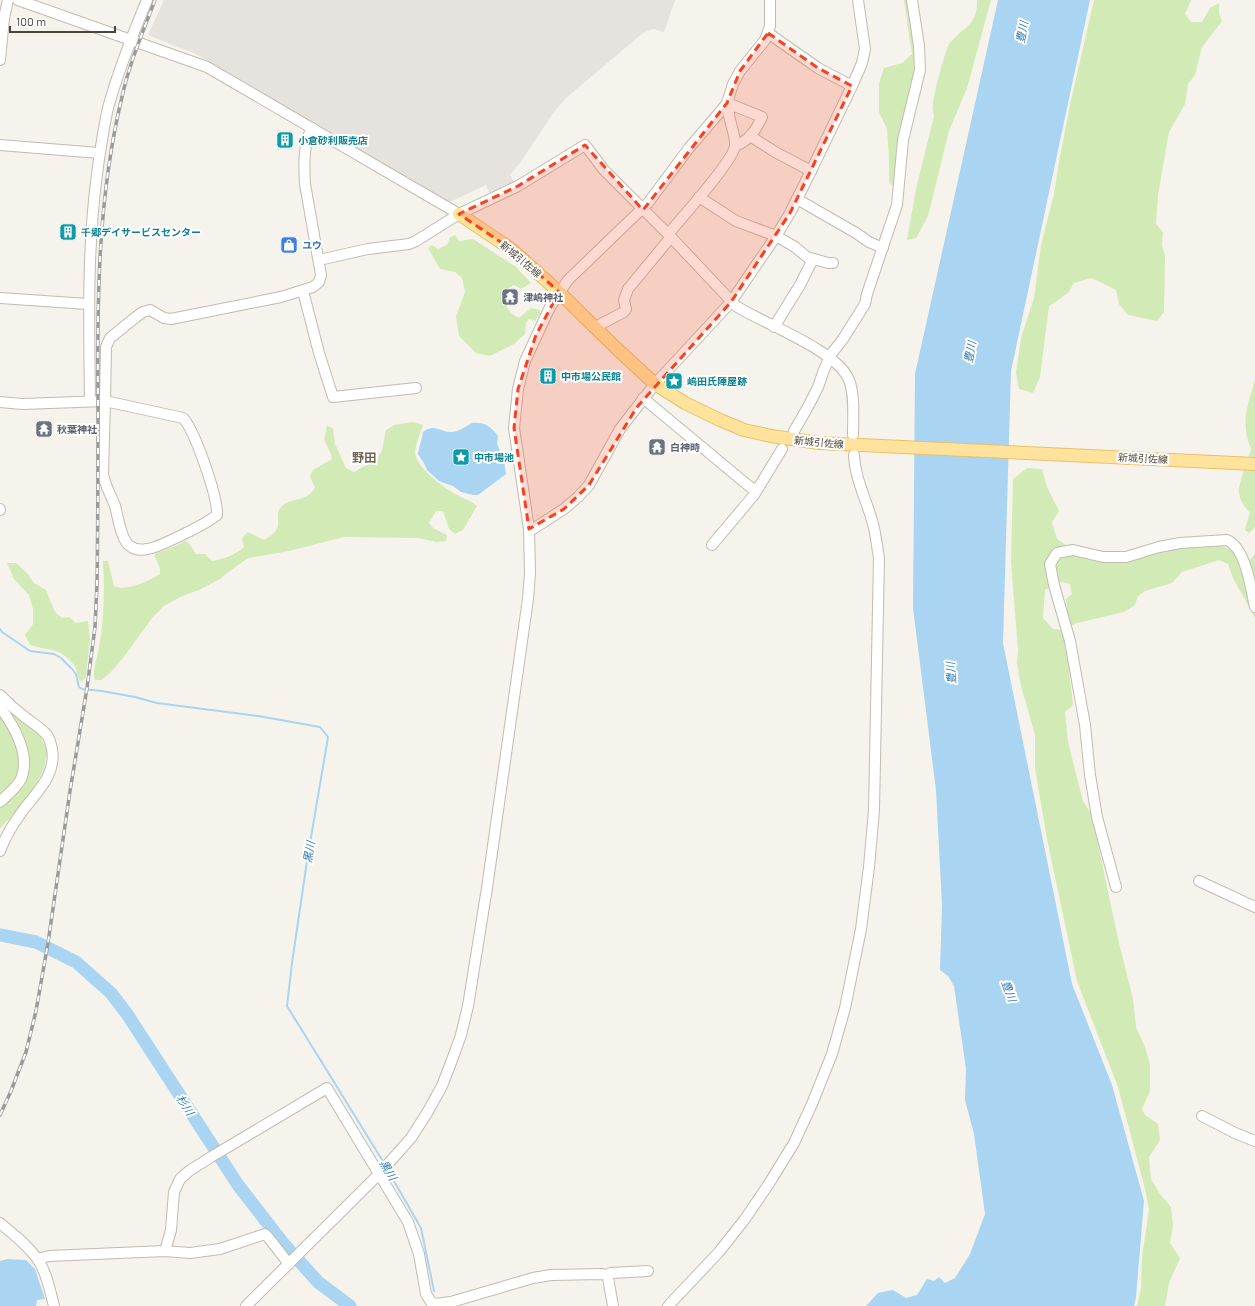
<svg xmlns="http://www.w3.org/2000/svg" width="1255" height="1306" font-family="Barlow,'Noto Sans JP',sans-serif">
  <rect width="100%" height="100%" fill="#f6f3ec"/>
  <polygon fill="#e6e2dd" points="164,0 675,0 664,32 653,29 643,33 566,98 553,113 520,163 510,175 515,183 490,195 486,185 450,202 196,54 148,35"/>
  <g fill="#d2eab5">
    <polygon points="904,0 909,0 918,63 898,135 896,177 892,186 889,182 889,158 887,129 879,112 879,83 884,68 902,63 912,54"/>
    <path d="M977 0H991L967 88 949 131 928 216 916 238 907 240 916 189 934 116C933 112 932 107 933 103 934 94 945 49 950 43 963 27 978 25 977 0Z"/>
    <polygon points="1094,0 1191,0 1185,14 1191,22 1202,22 1210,8 1219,3 1219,14 1222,21 1202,47 1195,75 1188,84 1185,104 1169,132 1158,195 1156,224 1163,232 1162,245 1165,256 1164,312 1157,321 1128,315 1119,304 1116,290 1092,278 1074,283 1068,293 1049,306 1040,377 1033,393 1019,389 1016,373 1021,338 1034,298 1041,245 1054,194 1059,162 1070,105"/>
    <path d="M455 235 459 241 473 239 516 267 531 283 521 289 514 285 502 292C504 304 508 313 519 318L531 308 540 310V314L535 321 529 319 526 323 525 334 514 344 490 356 476 353 459 336 456 316 465 292 462 278 455 272 440 269 428 248 432 245 438 249 447 245 450 237Z"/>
    <path d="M1255 379V527L1249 533 1245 530 1250 512C1245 508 1240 501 1239 493 1238 484 1248 460 1251 449 1240 423 1248 405 1255 379Z"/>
    <path d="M413 422 423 425C421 432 415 446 415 452 416 469 447 490 461 497 467 500 472 501 477 506L463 530 455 534 449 529 443 511H436L429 523 433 528 447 535 446 541 436 542 419 538 344 537 289 551 248 558 227 573 220 579 199 590 180 597 164 606 152 618 123 658 110 673 102 680H95C92 672 96 662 98 653 104 623 105 591 103 561H108L114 586C126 592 149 581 160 574V569L154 554 176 546 185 541 189 543 196 554H205L212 561C224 559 235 555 244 547L242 538 248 532 264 540C289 527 271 517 282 506 292 497 305 503 315 488L310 476 313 470 332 459 331 454 324 440 327 426 333 428 335 444 340 455 346 468 354 472 377 459 382 450 386 430 394 425Z"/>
    <polygon points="1027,468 1042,469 1047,487 1059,511 1052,522 1057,539 1079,554 1104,561 1133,560 1179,548 1221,545 1233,551 1237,556 1250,560 1255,554 1255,618 1233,578 1228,564 1219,560 1182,572 1172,583 1145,591 1138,596 1135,605 1124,612 1077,623 1070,626 1068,618 1066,599 1072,594 1070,584 1061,582 1045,590 1043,618 1053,629 1062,630 1066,639 1073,705 1065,712 1068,742 1083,801 1092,815 1118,939 1133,999 1136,1027 1145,1047 1150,1064 1150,1091 1142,1109 1145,1115 1158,1124 1160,1140 1149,1157 1151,1179 1160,1194 1171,1207 1173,1226 1170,1243 1180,1258 1169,1283 1165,1306 1137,1306 1141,1288 1142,1257 1149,1210 1145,1189 1118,1087 1077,981 1047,839 1035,768 1035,735 1020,682 1017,663 1018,650 1011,562 1013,479"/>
    <path d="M7 563H16L27 573 34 583 46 590 55 612 62 618 70 617 75 623 88 621 90 639 86 677 81 682C77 677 78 671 74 665 60 647 49 651 30 645L25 635 33 624V609L29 595 14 579Z"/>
    <polygon points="0,701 41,737 47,751 44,769 31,793 8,820 0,828"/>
  </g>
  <g fill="#a9d4f2">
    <polygon points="998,0 1090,0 1011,371 1003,643 1072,984 1112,1085 1144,1201 1136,1297 1134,1306 866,1306 878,1293 893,1290 906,1298 917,1295 927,1279 934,1281 939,1277 945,1283 955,1278 970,1254 985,1214 974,1134 965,1100 966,1069 954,986 948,976 940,970 942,905 936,790 913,608 915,374"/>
    <path d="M472 423C485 422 490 426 498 436L497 444 504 460 506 474 478 495H473L461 492 453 486 439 481 427 470 424 463 418 454C419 446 422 440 423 432 434 423 440 432 451 432 459 432 465 427 472 423Z"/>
    <polygon points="7,1259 26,1260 35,1269 45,1299 37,1300 36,1306 0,1306 0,1261"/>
  </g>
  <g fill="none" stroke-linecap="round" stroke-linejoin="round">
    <g stroke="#a9d4f2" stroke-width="2">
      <polyline points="0,629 2,632 30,651 54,654 61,658 72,669 76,674 79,687 82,689 102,691 135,697 157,703 258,716 320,727 328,737 307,861 292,963 287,1006 384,1163"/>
      <polyline points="387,1169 421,1228 434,1291"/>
    </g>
    <polyline stroke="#a9d4f2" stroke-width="13" points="0,935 36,942 76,962 111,993 127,1014 238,1185 283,1243 318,1282 350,1306"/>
    <defs>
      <g id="minor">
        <polyline points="18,0 207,67 459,214"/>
        <polyline points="768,33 818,68 852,86"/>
        <polyline points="0,60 4,18 8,0"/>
        <path d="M727 103 762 117C756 130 749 141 735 146"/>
        <polyline points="750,136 777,153 811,171"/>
        <polyline points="0,145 99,153"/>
        <polyline points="699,197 736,221 776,236 795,247 807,257 828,263 833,263"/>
        <polyline points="797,199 856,233 869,242 883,248"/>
        <path d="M668 234C681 219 733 161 735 146 736 131 726 119 729 103"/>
        <path d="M319 260 368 249 409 244 416 241 459 214 518 186 585 145 604 170 668 234 736 306C764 324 837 350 849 380 855 395 853 419 853 435"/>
        <polyline points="303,291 319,353 333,397 416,388"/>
        <polyline points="0,298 88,304"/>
        <polyline points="774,327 800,285 813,259"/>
        <polyline points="596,329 601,324 624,312 626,309 624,300 628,289 671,237"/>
        <polyline points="827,356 832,353 843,339 865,304 867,294 897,205 903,140 920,70 919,46 912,0"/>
        <polyline points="643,398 750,487 756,490"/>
        <path d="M90 401C89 325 87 249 97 174 100 152 103 130 108 108 118 71 132 36 147 0"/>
        <path d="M105 401 183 418C195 431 218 497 217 515 208 523 158 548 147 549 142 550 135 550 130 546 121 541 118 516 115 506 111 495 105 486 103 474Z"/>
        <path d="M0 402 22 404 105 401 106 347 110 338 136 317 143 312 150 310 164 318 171 319 281 297 313 287 319 282 321 275 305 184C304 166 303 144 312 128"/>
        <path d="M794 431C803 416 811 402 818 387 822 377 824 366 830 358"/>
        <polyline points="0,509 0,510"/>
        <polyline points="529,529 533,529 564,509 578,497 589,485 620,429 637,407 655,384 731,302 776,236 790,213 811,171 852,86 862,63 865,49 858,0"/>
        <polyline points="712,545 754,495 782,449"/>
        <path d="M0 695C8 703 17 711 26 718 33 723 41 728 47 735 50 739 51 744 52 749 57 777 33 795 19 816 11 827 5 838 0 851"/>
        <path d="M0 707C14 726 31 755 21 779 18 786 5 797 0 802"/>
        <polyline points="1199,881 1255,907"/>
        <path d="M1116 887 1097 817 1090 775 1085 725 1070 641 1054 585 1050 564 1057 553 1073 550 1103 557H1126L1159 547 1180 543 1227 540C1246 548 1251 589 1255 607"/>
        <polyline points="1202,1116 1235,1133 1255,1141"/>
        <path d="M0 1223C13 1234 28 1245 38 1260 47 1273 50 1291 54 1306"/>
        <polyline points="165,1251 171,1230 174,1192 180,1179 189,1171 211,1157 327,1088 408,1222 419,1254 426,1294 431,1302 436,1304 451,1302 533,1278 551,1275 602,1274 606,1275 608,1278 613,1306"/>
        <polyline points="38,1260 41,1258 49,1256 165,1251 190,1253 220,1249 265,1234 268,1237 289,1264"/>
        <polyline points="606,1275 611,1273 648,1271"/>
        <polyline points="246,1306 379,1174 411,1138 427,1113 442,1086 452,1060 461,1035 468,1006 487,888 528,599 530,573 529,529 514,428 518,389 525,361 550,307 568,280 648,203 689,148 719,113 727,103 733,84 740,71 765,40 770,26 770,0"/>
        <path d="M668 1306 719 1252 745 1219 770 1182 794 1143 812 1104 832 1054 845 1008 861 929 869 867 874 810 879 558C877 547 876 535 873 524 867 501 855 479 854 455"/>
      </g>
      <polyline id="major" points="459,214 511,249 559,292 616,348 655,384 685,403 720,420 744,430 771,436 819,443 1255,464"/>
    </defs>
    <use href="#minor" stroke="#c2bbae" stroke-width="12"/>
    <use href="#major" stroke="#e6c16a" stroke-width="14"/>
    <use href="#minor" stroke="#fff" stroke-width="10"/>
    <use href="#major" stroke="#ffe39c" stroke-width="12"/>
    <defs>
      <path id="rail" d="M0 1115 11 1091 26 1052 36 1011 48 943 70 791 87 688 95 627 97 584C98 522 98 461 98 400 97 298 98 196 122 97 129 64 143 32 155 0"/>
    </defs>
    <use href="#rail" stroke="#9a9a9a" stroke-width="3.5"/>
    <use href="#rail" stroke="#fff" stroke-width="2" stroke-dasharray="6" stroke-linecap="butt"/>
  </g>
  <path fill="#fc3f1d" fill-opacity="0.2" stroke="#fc3f1d" stroke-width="3" stroke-dasharray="8 5" stroke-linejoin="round" d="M768 33 818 68 852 86 790 213 731 302 637 407 589 485 564 509 529 529 514 428 518 389 536 335 559 292 511 249 459 214 518 186 585 145 643 210 727 103 740 71Z"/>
  <defs>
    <symbol id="building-square" viewBox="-11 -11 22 22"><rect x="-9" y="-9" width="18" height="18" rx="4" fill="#0f9aa8" stroke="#fff"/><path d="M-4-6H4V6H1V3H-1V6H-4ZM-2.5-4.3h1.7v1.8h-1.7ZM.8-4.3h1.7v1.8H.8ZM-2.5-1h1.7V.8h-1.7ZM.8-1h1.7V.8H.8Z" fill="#fff"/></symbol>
    <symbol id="shop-square" viewBox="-11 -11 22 22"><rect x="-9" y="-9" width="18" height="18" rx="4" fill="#3f7fe0" stroke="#fff"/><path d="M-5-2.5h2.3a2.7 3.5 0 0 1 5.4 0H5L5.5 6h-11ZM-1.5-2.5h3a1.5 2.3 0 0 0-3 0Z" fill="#fff"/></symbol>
    <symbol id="temple-square" viewBox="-11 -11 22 22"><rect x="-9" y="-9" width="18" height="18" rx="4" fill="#6b7280" stroke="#fff"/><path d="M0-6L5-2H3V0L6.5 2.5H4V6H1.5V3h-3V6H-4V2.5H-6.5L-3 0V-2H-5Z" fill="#fff"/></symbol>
    <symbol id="sight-square" viewBox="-11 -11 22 22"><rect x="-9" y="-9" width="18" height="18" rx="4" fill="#0f9aa8" stroke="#fff"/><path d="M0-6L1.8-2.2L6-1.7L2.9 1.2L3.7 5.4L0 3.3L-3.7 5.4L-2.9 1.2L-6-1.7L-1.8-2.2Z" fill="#fff"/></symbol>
  </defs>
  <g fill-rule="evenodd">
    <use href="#building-square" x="275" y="130" width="20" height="20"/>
    <use href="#building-square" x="58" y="222" width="20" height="20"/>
    <use href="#shop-square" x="279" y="235" width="20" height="20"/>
    <use href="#temple-square" x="500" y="287" width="20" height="20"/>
    <use href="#building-square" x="538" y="366" width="20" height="20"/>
    <use href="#sight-square" x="664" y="371" width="20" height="20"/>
    <use href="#temple-square" x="34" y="419" width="20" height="20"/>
    <use href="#temple-square" x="647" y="437" width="20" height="20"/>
    <use href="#sight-square" x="451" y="447" width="20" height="20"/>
  </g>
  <g text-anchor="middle" stroke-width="4" stroke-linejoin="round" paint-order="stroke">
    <g font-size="10" font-weight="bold" fill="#0d838f" stroke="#fff" text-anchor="start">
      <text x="298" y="144">小倉砂利販売店</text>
      <text x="81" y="236">千郷デイサービスセンター</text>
      <text x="561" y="380">中市場公民館</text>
      <text x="687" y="385">嶋田氏陣屋跡</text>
      <text x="474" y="461">中市場池</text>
    </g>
    <g font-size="10" font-weight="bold" fill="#366cbe" stroke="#fff" text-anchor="start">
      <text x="302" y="249">ユウ</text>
    </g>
    <g font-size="10" fill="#4b4439" stroke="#fff">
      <text transform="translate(521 259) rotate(40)" y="4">新城引佐線</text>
      <text transform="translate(819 442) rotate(5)" y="4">新城引佐線</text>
      <text transform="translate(1143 458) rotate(3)" y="4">新城引佐線</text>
    </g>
    <g font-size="10" font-weight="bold" fill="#5b616d" stroke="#fff" text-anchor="start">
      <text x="523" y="301">津嶋神社</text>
      <text x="57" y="433">秋葉神社</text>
      <text x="670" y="451">白神時</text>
    </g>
    <g font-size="11" font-style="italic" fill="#2e7ab2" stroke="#fff">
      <text transform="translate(1022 32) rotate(-80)" y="4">豊川</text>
      <text transform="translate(970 352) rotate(-80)" y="4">豊川</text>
      <text transform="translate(951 673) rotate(-94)" y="4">豊川</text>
      <text transform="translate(309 852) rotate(-81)" y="4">黒川</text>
      <text transform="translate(1009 991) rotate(70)" y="4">豊川</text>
      <text transform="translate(185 1105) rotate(57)" y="4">杉川</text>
      <text transform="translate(388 1170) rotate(59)" y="4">黒川</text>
    </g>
    <g font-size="12" font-weight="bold" fill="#6e6250" stroke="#fff">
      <text x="364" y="462">野田</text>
    </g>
  </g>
  <path d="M10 26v6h105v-6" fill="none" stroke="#4b4439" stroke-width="2"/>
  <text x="16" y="26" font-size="12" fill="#4b4439" stroke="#ffffff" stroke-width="3" paint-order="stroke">100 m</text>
</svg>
